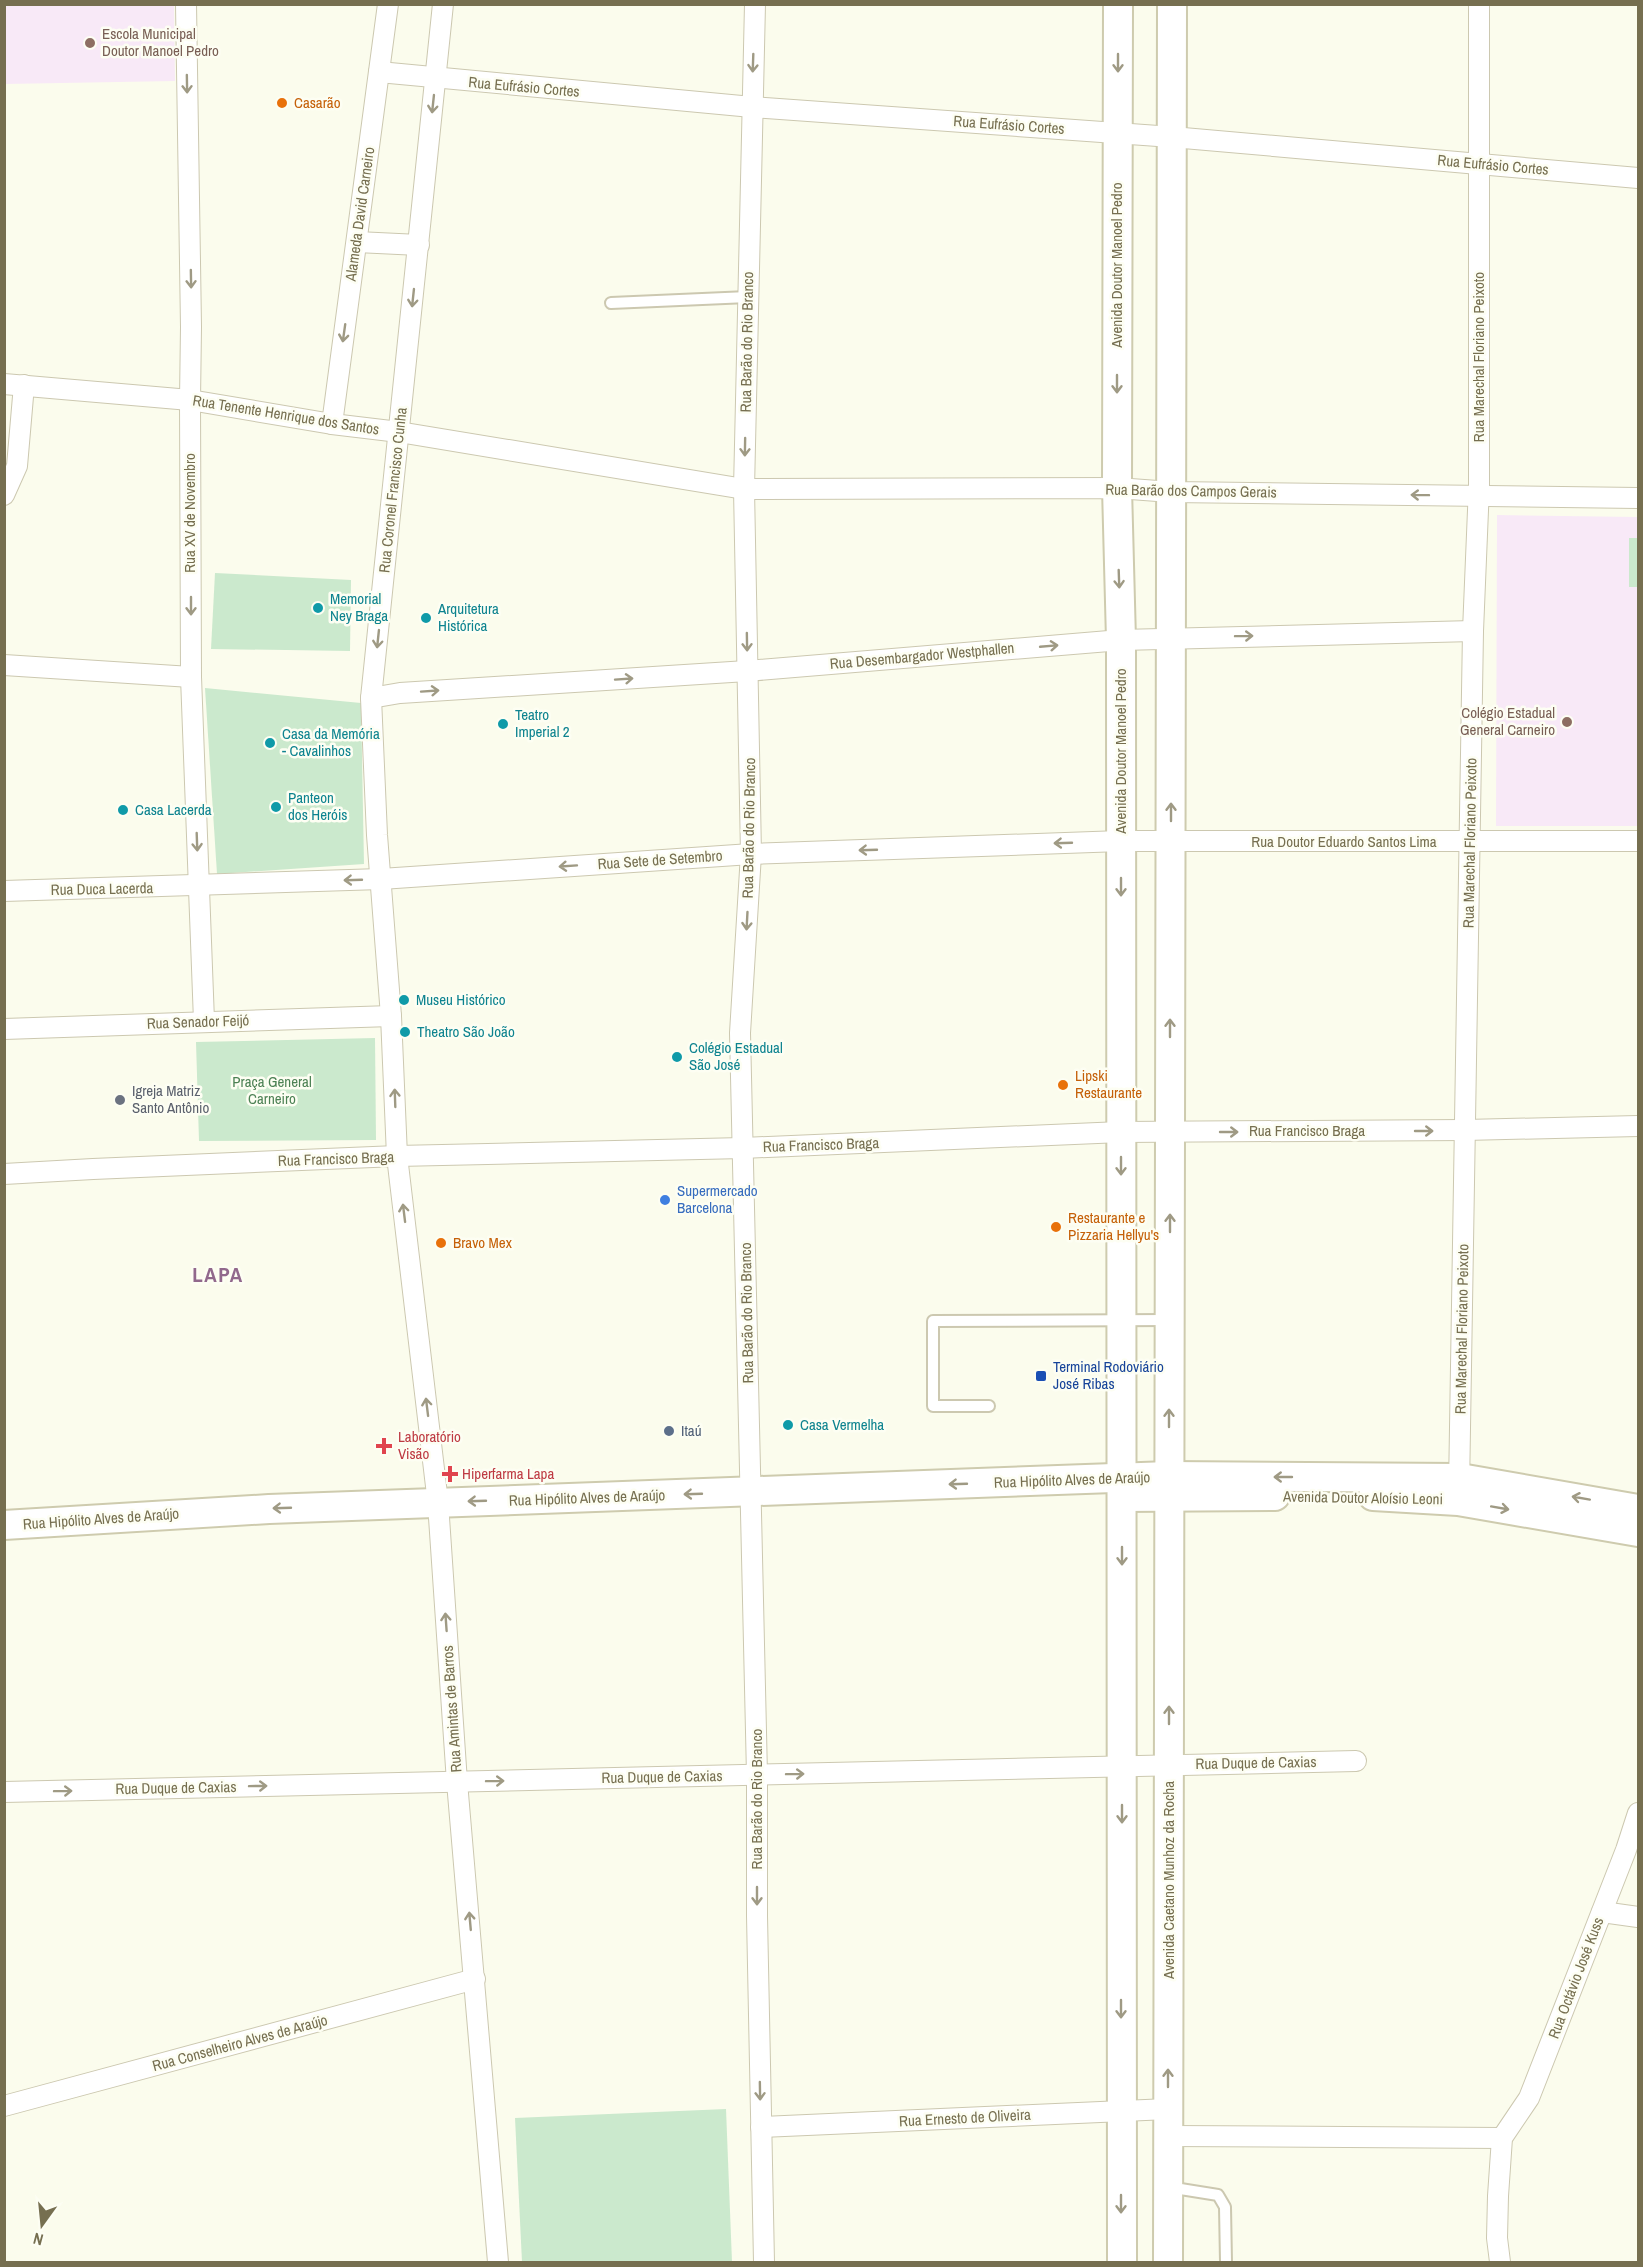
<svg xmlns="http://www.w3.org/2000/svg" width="1643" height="2267" font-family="'Archivo Narrow',sans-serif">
  <rect width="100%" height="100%" fill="#fbfced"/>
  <g fill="#f8e9f7">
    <polygon points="4,5 174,5 175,81 5,84"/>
    <polygon points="1497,515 1638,517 1638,826 1496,826"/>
  </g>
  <g fill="#cbe9cd">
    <rect x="1629" y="538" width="9" height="49"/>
    <polygon points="215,573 351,580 350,651 211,649"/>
    <polygon points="205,688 361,703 364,864 217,874"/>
    <polygon points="375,1038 376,1140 199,1141 196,1042"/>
    <polygon points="726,2109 732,2262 522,2262 515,2118"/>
  </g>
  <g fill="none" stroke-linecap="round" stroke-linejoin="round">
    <defs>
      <g id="lane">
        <polyline points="611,303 748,297"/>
        <polyline points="989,1406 933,1406 933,1321 1169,1320"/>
        <polyline points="1168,2187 1218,2195 1225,2207 1226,2262"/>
      </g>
      <g id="street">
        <polyline points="186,4 191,327 190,400 191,677 204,1021"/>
        <polyline points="443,4 371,698 377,835 391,1016 397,1156 438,1503 457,1782 498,2262"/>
        <polyline points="755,4 744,489 751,854 740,1033 757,1775 757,1916 764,2262"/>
        <polyline points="379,72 752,107 1172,137 1638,178"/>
        <polyline points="357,242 419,245"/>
        <polyline points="4,384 190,400 332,424 399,432 744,489 1117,488 1171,492 1638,498"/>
        <polyline points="332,424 388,4"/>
        <polyline points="4,495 17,466 24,385"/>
        <polyline points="4,665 191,677"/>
        <polyline points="371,698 400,693 747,671 1121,640 1473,631"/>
        <polyline points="4,891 381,879 751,854 1121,841 1638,841"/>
        <polyline points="4,1029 391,1016"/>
        <polyline points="4,1174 93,1169 397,1156 743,1148 1121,1132 1465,1130 1638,1126"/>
        <polyline points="1459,1489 1473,631 1479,486 1479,4"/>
        <polyline points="4,1792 1356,1761"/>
        <polyline points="1602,1912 1638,1917"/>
        <polyline points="4,2106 475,1979"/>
        <polyline points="761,2127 1168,2109"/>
        <polyline points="1168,2136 1502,2138"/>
        <polyline points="1500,2262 1497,2238 1498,2196 1502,2138 1529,2098 1626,1850 1638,1813"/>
      </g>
      <g id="secondary">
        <polyline points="1118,4 1117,488 1121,640 1122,2262"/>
        <polyline points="1373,1496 1458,1501 1638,1532"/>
        <polyline points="1122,1497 1275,1496"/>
        <polyline points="4,1525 269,1509 1169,1476 1460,1478 1638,1509"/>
        <polyline points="1168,2262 1172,4"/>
      </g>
    </defs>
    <use href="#lane" stroke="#ccc8b0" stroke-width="14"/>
    <use href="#street" stroke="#ccc8b0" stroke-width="22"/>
    <use href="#secondary" stroke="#cecbae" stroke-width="32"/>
    <use href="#lane" stroke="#fff" stroke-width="10"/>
    <use href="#street" stroke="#fff" stroke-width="20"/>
    <use href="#secondary" stroke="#fff" stroke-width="28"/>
  </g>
  <defs><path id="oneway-shaft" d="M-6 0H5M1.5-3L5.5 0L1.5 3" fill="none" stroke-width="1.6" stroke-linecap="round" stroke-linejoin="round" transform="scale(1.5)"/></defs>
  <g stroke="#9f9a84">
    <use href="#oneway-shaft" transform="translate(753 63) rotate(92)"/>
    <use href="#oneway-shaft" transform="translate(1118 63) rotate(90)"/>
    <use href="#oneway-shaft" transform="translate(187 84) rotate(89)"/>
    <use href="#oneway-shaft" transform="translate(433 104) rotate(96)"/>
    <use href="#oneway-shaft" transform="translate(191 279) rotate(89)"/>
    <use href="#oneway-shaft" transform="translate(413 298) rotate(96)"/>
    <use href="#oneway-shaft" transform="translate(344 333) rotate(98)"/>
    <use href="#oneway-shaft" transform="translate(1117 384) rotate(90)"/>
    <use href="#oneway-shaft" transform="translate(745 447) rotate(91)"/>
    <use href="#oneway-shaft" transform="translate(1420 495) rotate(-179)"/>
    <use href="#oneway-shaft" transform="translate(1119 579) rotate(88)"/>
    <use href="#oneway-shaft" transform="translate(191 606) rotate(90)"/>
    <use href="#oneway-shaft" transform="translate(1244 636) rotate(-1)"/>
    <use href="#oneway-shaft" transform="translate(378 639) rotate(96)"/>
    <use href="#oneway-shaft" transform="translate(747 642) rotate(89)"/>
    <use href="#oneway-shaft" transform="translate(1049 646) rotate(-5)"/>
    <use href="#oneway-shaft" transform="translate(624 679) rotate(-4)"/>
    <use href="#oneway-shaft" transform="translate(430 691) rotate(-4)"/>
    <use href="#oneway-shaft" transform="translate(1171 812) rotate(-90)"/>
    <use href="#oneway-shaft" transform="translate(197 842) rotate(88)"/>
    <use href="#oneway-shaft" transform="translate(1063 843) rotate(178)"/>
    <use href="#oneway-shaft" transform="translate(868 850) rotate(178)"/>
    <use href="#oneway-shaft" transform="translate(568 866) rotate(176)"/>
    <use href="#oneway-shaft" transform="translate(353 880) rotate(178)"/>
    <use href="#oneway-shaft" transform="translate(1121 887) rotate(90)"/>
    <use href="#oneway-shaft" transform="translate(747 921) rotate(93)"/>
    <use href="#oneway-shaft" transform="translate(1170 1028) rotate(-90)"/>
    <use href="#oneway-shaft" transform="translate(395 1098) rotate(-92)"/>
    <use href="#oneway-shaft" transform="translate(1424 1131)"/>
    <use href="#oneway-shaft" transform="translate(1229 1132)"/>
    <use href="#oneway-shaft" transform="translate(1121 1166) rotate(90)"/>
    <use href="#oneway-shaft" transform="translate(404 1213) rotate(-97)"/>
    <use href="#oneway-shaft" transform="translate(1170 1223) rotate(-90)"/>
    <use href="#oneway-shaft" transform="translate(427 1407) rotate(-97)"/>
    <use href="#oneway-shaft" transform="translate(1169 1418) rotate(-90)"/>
    <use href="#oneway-shaft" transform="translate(1283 1477) rotate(-180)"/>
    <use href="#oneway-shaft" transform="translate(958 1484) rotate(178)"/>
    <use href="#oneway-shaft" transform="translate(693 1494) rotate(178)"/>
    <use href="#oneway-shaft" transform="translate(1581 1498) rotate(-170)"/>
    <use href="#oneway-shaft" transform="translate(477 1501) rotate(178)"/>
    <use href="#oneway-shaft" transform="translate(282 1508) rotate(178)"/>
    <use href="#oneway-shaft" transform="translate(1500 1508) rotate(10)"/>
    <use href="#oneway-shaft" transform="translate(1122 1556) rotate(90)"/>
    <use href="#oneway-shaft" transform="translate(446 1622) rotate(-94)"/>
    <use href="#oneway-shaft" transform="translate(1169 1715) rotate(-90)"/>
    <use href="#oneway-shaft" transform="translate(795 1774) rotate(-1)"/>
    <use href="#oneway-shaft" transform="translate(495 1781) rotate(-1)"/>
    <use href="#oneway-shaft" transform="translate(258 1786) rotate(-1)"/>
    <use href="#oneway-shaft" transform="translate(63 1791) rotate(-1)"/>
    <use href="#oneway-shaft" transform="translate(1122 1814) rotate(90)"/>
    <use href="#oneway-shaft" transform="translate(757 1896) rotate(90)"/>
    <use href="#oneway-shaft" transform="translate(470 1921) rotate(-95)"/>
    <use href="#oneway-shaft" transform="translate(1121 2009) rotate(90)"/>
    <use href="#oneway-shaft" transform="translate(1168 2078) rotate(-90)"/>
    <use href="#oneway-shaft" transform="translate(760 2091) rotate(89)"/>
    <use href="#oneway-shaft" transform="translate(1121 2204) rotate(90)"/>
  </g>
  <g fill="#8d6e63" stroke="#fdfef3" stroke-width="2">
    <circle cx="90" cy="43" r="6"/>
    <circle cx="1567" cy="722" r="6"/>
  </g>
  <g fill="#e8710a" stroke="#fdfef3" stroke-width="2">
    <circle cx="282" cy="103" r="6"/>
    <circle cx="1063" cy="1085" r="6"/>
    <circle cx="1056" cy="1227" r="6"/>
    <circle cx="441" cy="1243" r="6"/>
  </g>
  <g fill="#0f9aa8" stroke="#fdfef3" stroke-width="2">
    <circle cx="318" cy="608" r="6"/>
    <circle cx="426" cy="618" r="6"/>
    <circle cx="503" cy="724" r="6"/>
    <circle cx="270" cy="743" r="6"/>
    <circle cx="276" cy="807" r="6"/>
    <circle cx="123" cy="810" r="6"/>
    <circle cx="404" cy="1000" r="6"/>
    <circle cx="405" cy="1032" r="6"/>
    <circle cx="677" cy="1057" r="6"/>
    <circle cx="788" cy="1425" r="6"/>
  </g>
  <circle fill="#6b7280" stroke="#fdfef3" stroke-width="2" cx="120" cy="1100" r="6"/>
  <circle fill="#3f7fe0" stroke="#fdfef3" stroke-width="2" cx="665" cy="1200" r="6"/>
  <rect fill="#1a4fb4" stroke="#fdfef3" stroke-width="2" x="1035" y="1370" width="12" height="12" rx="3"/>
  <circle fill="#5c6f8a" stroke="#fdfef3" stroke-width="2" cx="669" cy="1431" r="6"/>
  <g fill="#e0444e" stroke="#fdfef3" stroke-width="2">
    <path d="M381 1437h6v6h6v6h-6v6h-6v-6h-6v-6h6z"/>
    <path d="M447 1465h6v6h6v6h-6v6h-6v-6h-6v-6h6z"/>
  </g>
  <g text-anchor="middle" stroke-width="5" stroke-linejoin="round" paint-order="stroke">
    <g font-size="15" fill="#785e54" stroke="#fdfef3" text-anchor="start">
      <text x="102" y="39">Escola Municipal<tspan x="102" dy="17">Doutor Manoel Pedro</tspan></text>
      <text x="1555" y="718" text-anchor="end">Colégio Estadual<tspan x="1555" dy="17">General Carneiro</tspan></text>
    </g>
    <g font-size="15" fill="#766f50" stroke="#fdfef3">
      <text transform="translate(524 87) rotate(5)" y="5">Rua Eufrásio Cortes</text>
      <text transform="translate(1009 125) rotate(4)" y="5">Rua Eufrásio Cortes</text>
      <text transform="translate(1493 165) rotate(5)" y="5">Rua Eufrásio Cortes</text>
      <text transform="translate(360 214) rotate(-82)" y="5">Alameda David Carneiro</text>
      <text transform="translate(1117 265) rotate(-90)" y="5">Avenida Doutor Manoel Pedro</text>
      <text transform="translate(747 342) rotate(-89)" y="5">Rua Barão do Rio Branco</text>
      <text transform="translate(1479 357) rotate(-90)" y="5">Rua Marechal Floriano Peixoto</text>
      <text transform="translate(286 415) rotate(9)" y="5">Rua Tenente Henrique dos Santos</text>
      <text transform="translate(393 490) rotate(-84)" y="5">Rua Coronel Francisco Cunha</text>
      <text transform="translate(1191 491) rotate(1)" y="5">Rua Barão dos Campos Gerais</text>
      <text transform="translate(190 513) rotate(-90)" y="5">Rua XV de Novembro</text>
      <text transform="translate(922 656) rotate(-5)" y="5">Rua Desembargador Westphallen</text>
      <text transform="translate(1121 751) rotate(-90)" y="5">Avenida Doutor Manoel Pedro</text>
      <text transform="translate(749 828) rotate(-89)" y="5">Rua Barão do Rio Branco</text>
      <text x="1344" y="847">Rua Doutor Eduardo Santos Lima</text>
      <text transform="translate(1470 843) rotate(-89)" y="5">Rua Marechal Floriano Peixoto</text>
      <text transform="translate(660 860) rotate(-4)" y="5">Rua Sete de Setembro</text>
      <text transform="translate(102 889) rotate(-1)" y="5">Rua Duca Lacerda</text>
      <text transform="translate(198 1022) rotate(-2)" y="5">Rua Senador Feijó</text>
      <text x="1307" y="1136">Rua Francisco Braga</text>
      <text transform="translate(821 1145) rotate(-2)" y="5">Rua Francisco Braga</text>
      <text transform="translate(336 1159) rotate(-2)" y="5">Rua Francisco Braga</text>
      <text transform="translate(747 1313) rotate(-91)" y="5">Rua Barão do Rio Branco</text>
      <text transform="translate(1462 1329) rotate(-89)" y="5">Rua Marechal Floriano Peixoto</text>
      <text transform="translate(1072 1480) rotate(-2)" y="5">Rua Hipólito Alves de Araújo</text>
      <text transform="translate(587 1498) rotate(-2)" y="5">Rua Hipólito Alves de Araújo</text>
      <text transform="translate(1363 1498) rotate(1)" y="5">Avenida Doutor Aloísio Leoni</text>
      <text transform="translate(101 1519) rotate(-4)" y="5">Rua Hipólito Alves de Araújo</text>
      <text transform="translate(452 1709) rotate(-94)" y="5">Rua Amintas de Barros</text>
      <text transform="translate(1256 1763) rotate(-1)" y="5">Rua Duque de Caxias</text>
      <text transform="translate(662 1777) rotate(-1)" y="5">Rua Duque de Caxias</text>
      <text transform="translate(176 1788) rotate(-1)" y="5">Rua Duque de Caxias</text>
      <text transform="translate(757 1799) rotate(-90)" y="5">Rua Barão do Rio Branco</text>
      <text transform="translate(1169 1880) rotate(-90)" y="5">Avenida Caetano Munhoz da Rocha</text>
      <text transform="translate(1576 1978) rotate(-69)" y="5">Rua Octávio José Kuss</text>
      <text transform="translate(240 2043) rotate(-15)" y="5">Rua Conselheiro Alves de Araújo</text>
      <text transform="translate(965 2118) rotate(-3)" y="5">Rua Ernesto de Oliveira</text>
    </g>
    <g font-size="15" fill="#c56008" stroke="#fdfef3" text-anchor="start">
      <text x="294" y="108">Casarão</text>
      <text x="1075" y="1081">Lipski<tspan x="1075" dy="17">Restaurante</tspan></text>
      <text x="1068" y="1223">Restaurante e<tspan x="1068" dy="17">Pizzaria Hellyu's</tspan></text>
      <text x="453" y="1248">Bravo Mex</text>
    </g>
    <g font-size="15" fill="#0d838f" stroke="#fdfef3" text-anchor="start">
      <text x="330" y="604">Memorial<tspan x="330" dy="17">Ney Braga</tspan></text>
      <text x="438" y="614">Arquitetura<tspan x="438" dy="17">Histórica</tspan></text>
      <text x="515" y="720">Teatro<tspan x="515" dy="17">Imperial 2</tspan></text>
      <text x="282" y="739">Casa da Memória<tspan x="282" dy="17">- Cavalinhos</tspan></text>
      <text x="288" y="803">Panteon<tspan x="288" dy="17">dos Heróis</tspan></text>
      <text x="135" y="815">Casa Lacerda</text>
      <text x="416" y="1005">Museu Histórico</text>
      <text x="417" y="1037">Theatro São João</text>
      <text x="689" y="1053">Colégio Estadual<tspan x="689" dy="17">São José</tspan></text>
      <text x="800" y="1430">Casa Vermelha</text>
    </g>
    <g font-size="15" fill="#4c8154" stroke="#fdfef3">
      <text x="272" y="1087">Praça General<tspan x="272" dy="17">Carneiro</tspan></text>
    </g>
    <g font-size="15" fill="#5b616d" stroke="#fdfef3" text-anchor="start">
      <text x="132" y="1096">Igreja Matriz<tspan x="132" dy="17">Santo Antônio</tspan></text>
    </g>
    <g font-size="15" fill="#366cbe" stroke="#fdfef3" text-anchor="start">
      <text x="677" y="1196">Supermercado<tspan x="677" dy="17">Barcelona</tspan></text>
    </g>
    <g font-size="15" fill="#164399" stroke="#fdfef3" text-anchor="start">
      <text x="1053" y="1372">Terminal Rodoviário<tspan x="1053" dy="17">José Ribas</tspan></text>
    </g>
    <g font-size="15" fill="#4e5e75" stroke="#fdfef3" text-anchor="start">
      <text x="681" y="1436">Itaú</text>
    </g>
    <g font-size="15" fill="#be3a42" stroke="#fdfef3" text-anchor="start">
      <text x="398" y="1442">Laboratório<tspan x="398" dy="17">Visão</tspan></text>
      <text x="462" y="1479">Hiperfarma Lapa</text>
    </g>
    <g font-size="21" font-weight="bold" letter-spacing="1.5" fill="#91688c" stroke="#fdfef3">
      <text x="218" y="1282">LAPA</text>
    </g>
  </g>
  <rect width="1643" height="2267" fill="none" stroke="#766f50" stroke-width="12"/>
  <g transform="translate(42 2225) rotate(195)" stroke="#fdfef3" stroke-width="4.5" paint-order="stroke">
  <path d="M0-4.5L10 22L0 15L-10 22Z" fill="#766f50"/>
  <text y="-9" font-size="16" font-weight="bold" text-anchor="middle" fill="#766f50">N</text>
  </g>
</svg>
